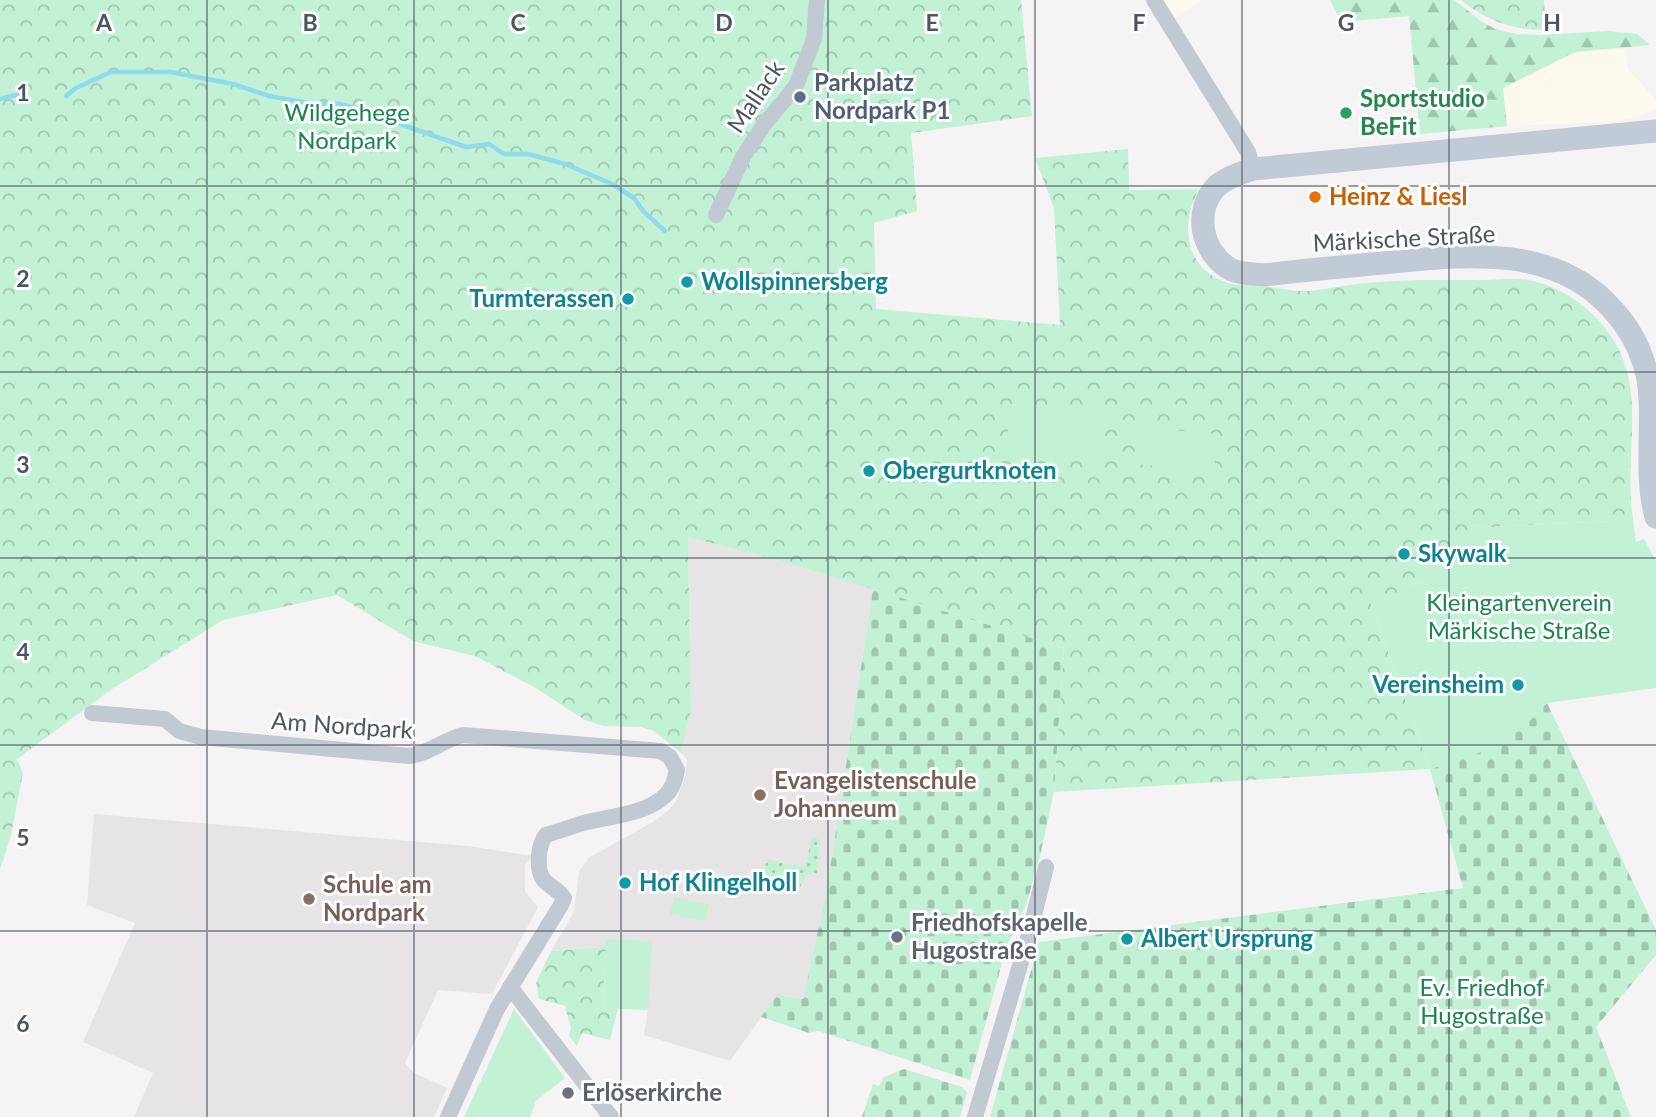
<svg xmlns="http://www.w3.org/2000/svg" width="1656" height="1117" font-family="Lato,sans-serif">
  <defs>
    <pattern id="grass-dots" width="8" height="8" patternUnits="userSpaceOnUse" patternTransform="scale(1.75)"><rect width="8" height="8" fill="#c3f1d5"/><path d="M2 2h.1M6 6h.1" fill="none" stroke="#a0c6b0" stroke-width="1.8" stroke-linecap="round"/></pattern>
    <pattern id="forest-firs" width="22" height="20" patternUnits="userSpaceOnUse" patternTransform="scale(1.75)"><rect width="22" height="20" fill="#c3f1d5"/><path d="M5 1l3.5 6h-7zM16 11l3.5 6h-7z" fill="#a0c6b0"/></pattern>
    <pattern id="cemetery-stones" width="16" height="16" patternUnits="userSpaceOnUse" patternTransform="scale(1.75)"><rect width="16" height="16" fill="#c3f1d5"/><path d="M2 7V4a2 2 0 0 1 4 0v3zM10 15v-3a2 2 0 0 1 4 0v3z" fill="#a0c6b0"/></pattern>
    <pattern id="park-crowns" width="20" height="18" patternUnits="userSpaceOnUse" patternTransform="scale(1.75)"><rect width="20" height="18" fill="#c3f1d5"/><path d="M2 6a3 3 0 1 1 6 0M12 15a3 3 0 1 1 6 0" fill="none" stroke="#a0c6b0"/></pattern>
  </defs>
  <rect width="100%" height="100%" fill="#f5f3f3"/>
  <g fill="#fdf9ef">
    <polygon points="1158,0 1203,0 1171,20"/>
    <polygon points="1626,48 1628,69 1656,100 1656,108 1639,117 1611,122 1507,126 1503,88 1575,52"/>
  </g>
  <g fill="#e6e4e5">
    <polygon points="688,537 781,561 873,589 827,889 803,999 777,995 730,1061 644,1035 648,1010 606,939 606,947 551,951 574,912 579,871 590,857 653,822 669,810 676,801 685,777 687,759 681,753 691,711"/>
    <polygon points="94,814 468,846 533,856 525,864 525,892 538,907 492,994 438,990 405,1063 414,1073 447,1088 434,1117 134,1117 153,1073 83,1042 135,923 87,905"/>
  </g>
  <polygon fill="url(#grass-dots)" points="812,837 820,840 817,874 806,875 800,887 762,878 760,872 765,868 767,859 805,868"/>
  <polygon fill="url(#forest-firs)" points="1330,0 1454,0 1481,21 1495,29 1516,34 1539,35 1608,31 1637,34 1650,45 1575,52 1503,88 1507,126 1420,134 1409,16 1341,22"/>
  <g fill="url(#cemetery-stones)">
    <polygon points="873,589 1064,648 1054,792 1040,856 1026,905 1006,948 970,1080 818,1031 809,1033 761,1017 777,995 803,999 827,889"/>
    <path d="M1547 703 1656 930V955L1596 1027 1631 1117H990L1039 942 1463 888 1430 769C1482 753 1509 743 1547 703Z"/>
    <polygon points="904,1069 962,1087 967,1092 960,1117 862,1117 873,1084 879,1086 884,1077"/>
  </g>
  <g fill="url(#park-crowns)">
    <path d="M0 0H1021L1032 116 911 133 917 211 874 223 876 309 1060 325 1054 208 1035 158 1128 149 1129 190 1199 189C1180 223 1184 267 1225 282 1236 286 1251 285 1262 286 1278 288 1295 292 1310 291 1329 289 1349 284 1368 283 1405 279 1442 280 1480 280 1495 280 1513 277 1528 280 1556 285 1581 301 1600 322 1651 379 1624 444 1632 511L1612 521 1489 527 1475 525 1427 579 1371 604 1430 769 1054 792 1064 648 781 561 688 537 691 711 681 753 654 731 641 727 603 726 585 720 534 687 475 656 413 641 337 595 223 620 112 689 17 759 23 773 10 839 0 869Z"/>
    <path d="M1461 0H1544L1546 30C1512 30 1487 21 1461 0Z"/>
    <polygon points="606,947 603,1007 618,1009 610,1040 582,1033 577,1046 569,1036 571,1028 565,1006 539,999 536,983 551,951"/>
  </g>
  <g fill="#c3f1d5">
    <polygon points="1010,404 1104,412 1100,460 1006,451"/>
    <polygon points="1138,427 1217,434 1214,472 1135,464"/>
    <polygon points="1632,511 1636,542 1644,539 1656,561 1656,688 1547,703 1526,725 1498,744 1470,757 1430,769 1371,604 1427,579 1475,525 1489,527 1612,521"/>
    <polygon points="674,897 709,904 705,921 670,914"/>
    <polygon points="606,939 652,941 648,1010 603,1008"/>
    <polygon points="514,1009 565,1078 536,1101 530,1117 464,1117"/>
  </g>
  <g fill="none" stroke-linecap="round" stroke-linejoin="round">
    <g stroke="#90daee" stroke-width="4.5">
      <polyline points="66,96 76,88 111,72 170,72 233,84 269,96 308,103 340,104 351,107 466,147 489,144 504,154 528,154 565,164 612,184 634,198 644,212 665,231"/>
      <polyline points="0,99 23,93"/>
    </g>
    <g stroke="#c1cad2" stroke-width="16">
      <polyline points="1154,0 1248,152 1253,169"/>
      <polyline points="716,215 743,157 763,126 796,86 814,39 817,0"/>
      <path d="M92 713 165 719 179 731 201 737 409 756C429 754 443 740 463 735L661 751 670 757 677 770C675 779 673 788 666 795 645 815 610 816 583 823 571 827 559 831 546 835 538 845 536 868 543 879 548 886 558 889 564 898L561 905 497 1009 448 1117"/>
      <polyline points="510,987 611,1117"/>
      <polyline points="975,1117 1029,935 1046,867"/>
    </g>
    <path stroke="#c1cbd6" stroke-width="23" d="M1656 131 1253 169C1241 173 1228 177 1218 185 1192 209 1201 254 1232 270 1242 274 1254 274 1265 275 1304 270 1343 267 1382 263 1461 255 1554 243 1612 309 1629 327 1641 350 1647 374 1656 421 1643 470 1656 517"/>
  </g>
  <path fill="none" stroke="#4a5661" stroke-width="2" stroke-opacity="0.55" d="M207 0V1117M414 0V1117M621 0V1117M828 0V1117M1035 0V1117M1242 0V1117M1449 0V1117M0 186H1656M0 372H1656M0 558H1656M0 745H1656M0 931H1656"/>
  <circle fill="#5c6f8a" stroke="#fff" stroke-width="2.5" cx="800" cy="97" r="7"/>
  <circle fill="#2e9e5b" stroke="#fff" stroke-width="2.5" cx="1346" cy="113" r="7"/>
  <circle fill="#e8710a" stroke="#fff" stroke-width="2.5" cx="1315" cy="197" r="7"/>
  <g fill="#0f9aa8" stroke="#fff" stroke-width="2.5">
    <circle cx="687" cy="282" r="7"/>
    <circle cx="628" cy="299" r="7"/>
    <circle cx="869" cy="471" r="7"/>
    <circle cx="1404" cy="554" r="7"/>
    <circle cx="1518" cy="685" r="7"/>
    <circle cx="625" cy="883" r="7"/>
    <circle cx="1127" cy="939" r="7"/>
  </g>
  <g fill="#8d6e63" stroke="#fff" stroke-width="2.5">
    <circle cx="760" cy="795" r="7"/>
    <circle cx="309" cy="899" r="7"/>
  </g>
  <g fill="#6b7280" stroke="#fff" stroke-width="2.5">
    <circle cx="897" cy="937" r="7"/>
    <circle cx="568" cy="1093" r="7"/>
  </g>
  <g text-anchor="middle" stroke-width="6" stroke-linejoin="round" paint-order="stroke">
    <g font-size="24" font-weight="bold" fill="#4e5e75" stroke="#fff" text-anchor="start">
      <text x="814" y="91">Parkplatz<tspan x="814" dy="28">Nordpark P1</tspan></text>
    </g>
    <g font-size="24" fill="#4a5661" stroke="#fff">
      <text transform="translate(756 97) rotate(-56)" y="8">Mallack</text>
      <text transform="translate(1404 239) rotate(-3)" y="8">Märkische Straße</text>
      <text transform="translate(342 726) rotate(4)" y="8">Am Nordpark</text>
    </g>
    <g font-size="24" font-weight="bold" fill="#27864d" stroke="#fff" text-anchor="start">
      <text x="1360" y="107">Sportstudio<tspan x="1360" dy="28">BeFit</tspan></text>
    </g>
    <g font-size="24" fill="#17864f" stroke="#fff">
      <text x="347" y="121">Wildgehege<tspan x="347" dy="28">Nordpark</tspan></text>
      <text x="1519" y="611">Kleingartenverein<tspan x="1519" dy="28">Märkische Straße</tspan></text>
      <text x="1482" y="996">Ev. Friedhof<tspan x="1482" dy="28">Hugostraße</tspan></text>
    </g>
    <g font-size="24" font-weight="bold" fill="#c56008" stroke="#fff" text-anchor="start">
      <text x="1329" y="205">Heinz &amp; Liesl</text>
    </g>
    <g font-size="24" font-weight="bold" fill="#0d838f" stroke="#fff" text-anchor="start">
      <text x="701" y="290">Wollspinnersberg</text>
      <text x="614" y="307" text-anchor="end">Turmterassen</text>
      <text x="883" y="479">Obergurtknoten</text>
      <text x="1418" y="562">Skywalk</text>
      <text x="1504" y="693" text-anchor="end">Vereinsheim</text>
      <text x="639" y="891">Hof Klingelholl</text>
      <text x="1141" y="947">Albert Ursprung</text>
    </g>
    <g font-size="24" font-weight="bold" fill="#785e54" stroke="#fff" text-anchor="start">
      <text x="774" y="789">Evangelistenschule<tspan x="774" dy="28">Johanneum</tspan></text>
      <text x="323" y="893">Schule am<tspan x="323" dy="28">Nordpark</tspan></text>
    </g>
    <g font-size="24" font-weight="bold" fill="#5b616d" stroke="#fff" text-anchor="start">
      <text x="911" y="931">Friedhofskapelle<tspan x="911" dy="28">Hugostraße</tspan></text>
      <text x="582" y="1101">Erlöserkirche</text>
    </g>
  </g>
  <g font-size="23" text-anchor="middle" font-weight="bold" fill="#4a5661" stroke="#fff" stroke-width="6" stroke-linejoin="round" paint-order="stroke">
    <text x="104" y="31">A</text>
    <text x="310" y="31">B</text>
    <text x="518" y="31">C</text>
    <text x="724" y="31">D</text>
    <text x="932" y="31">E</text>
    <text x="1139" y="31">F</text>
    <text x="1346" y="31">G</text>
    <text x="1552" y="31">H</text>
    <text x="23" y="101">1</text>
    <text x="23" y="287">2</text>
    <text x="23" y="473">3</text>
    <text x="23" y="660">4</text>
    <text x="23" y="846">5</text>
    <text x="23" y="1032">6</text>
  </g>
</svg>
